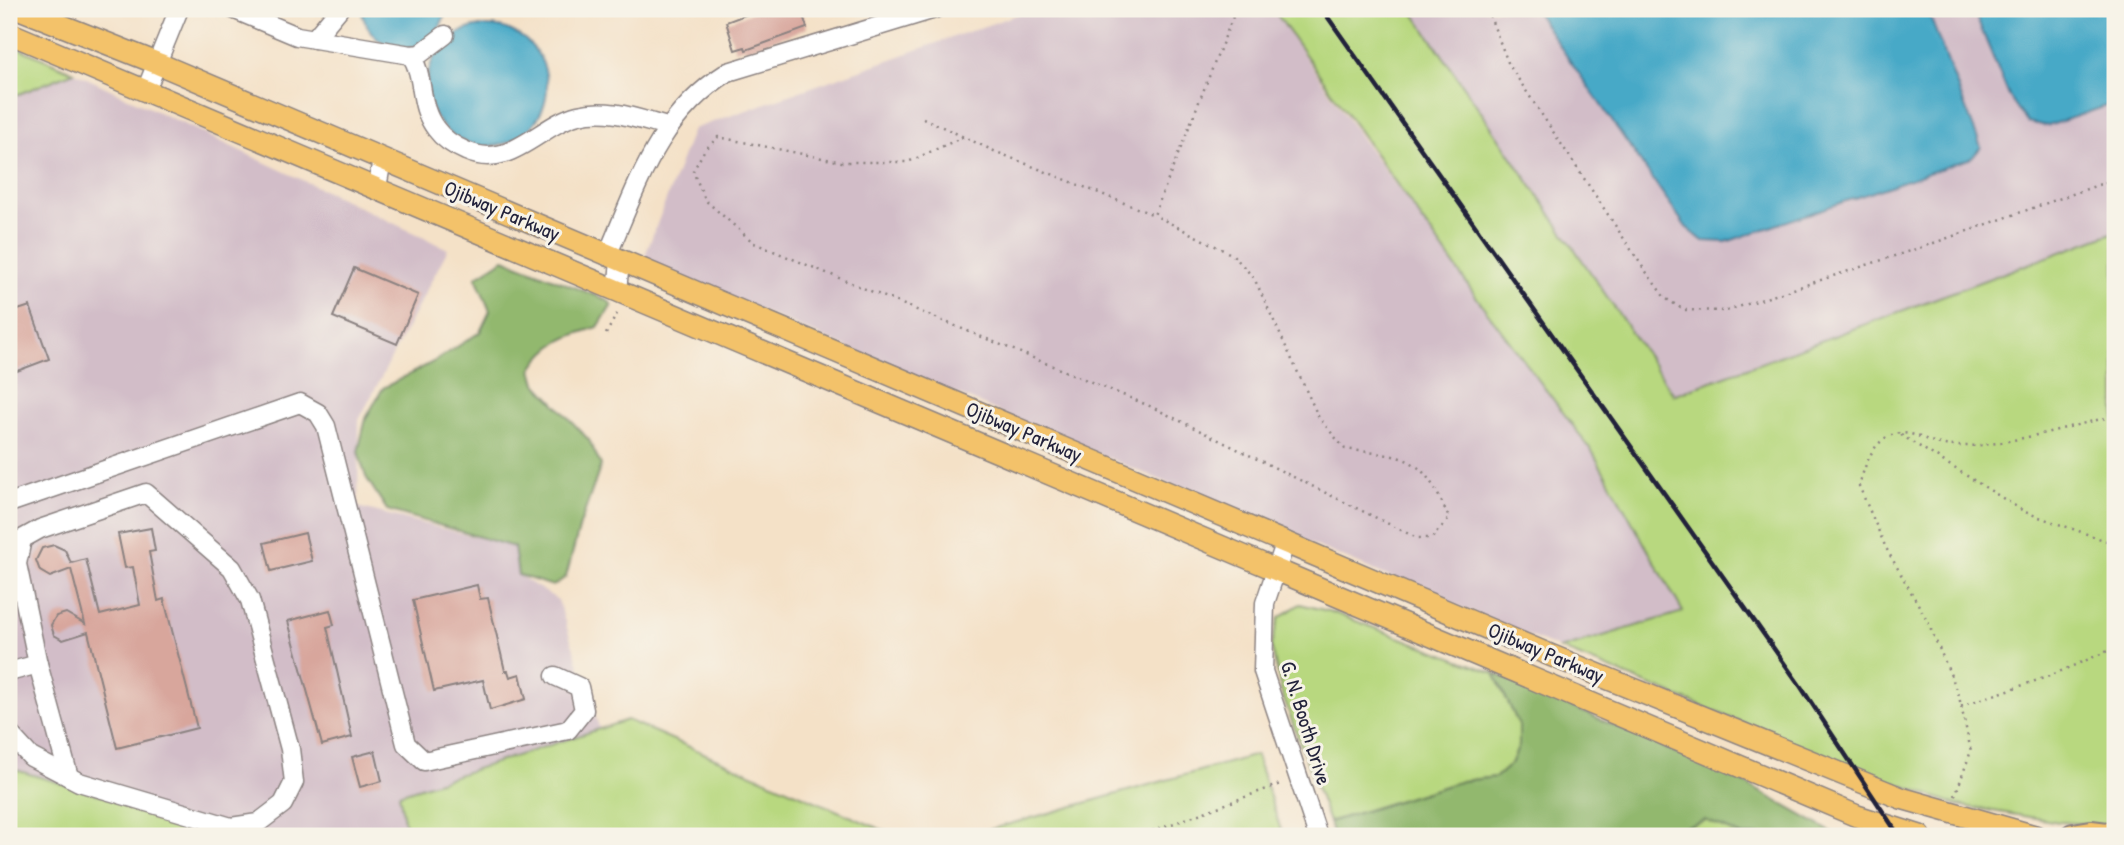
<svg xmlns="http://www.w3.org/2000/svg" width="2124" height="845" font-family="'Patrick Hand',sans-serif">
  <rect width="100%" height="100%" fill="#f7f3e8"/>
  <filter id="ink" filterUnits="userSpaceOnUse"><feTurbulence type="fractalNoise" baseFrequency=".0143" numOctaves="2"/><feDisplacementMap in="SourceGraphic" scale="14" xChannelSelector="R" yChannelSelector="G"/><feConvolveMatrix kernelMatrix="1 2 1 2 8 2 1 2 1" color-interpolation-filters="sRGB"/></filter>
  <filter id="wash" filterUnits="userSpaceOnUse"><feTurbulence type="fractalNoise" baseFrequency=".00686" numOctaves="4" result="noise"/><feDisplacementMap in="SourceGraphic" scale="28" xChannelSelector="R" yChannelSelector="G"/><feGaussianBlur stdDeviation="1.57" result="paint"/><feColorMatrix in="noise" values="0 0 0 0 0 0 0 0 0 0 0 0 0 0 0 0 0 1.4 0 .05"/><feComposite in="paint" operator="in"/></filter>
  <g filter="url(#wash)">
    <rect width="100%" height="100%" fill="#f4e1c7"/>
    <g fill="#d2bdc8">
      <polygon points="1033,9 1272,9 1363,141 1592,451 1683,613 1560,649 643,261 693,129"/>
      <polygon points="1411,9 2115,9 2115,232 1674,395"/>
      <polygon points="74,72 448,249 359,420 358,507 514,547 518,575 558,600 600,730 400,794 407,836 241,836 9,768 9,98"/>
    </g>
    <g fill="#b8d87f" stroke="#6d7d5d" stroke-width="2">
      <polygon points="1273,9 1411,9 1674,395 2115,232 2115,826 2059,822 1957,805 1865,772 1560,649 1683,612 1592,451 1482,305"/>
      <polygon points="9,44 74,72 9,98"/>
      <polygon points="1300,604 1332,612 1494,673 1519,725 1519,746 1511,764 1496,777 1462,781 1329,822 1282,694 1271,645 1279,618"/>
      <polygon points="627,720 896,836 407,836 399,794"/>
      <polygon points="1256,755 1283,836 967,836"/>
      <polygon points="9,768 241,836 9,836"/>
      <polygon points="1706,820 1743,836 1676,836 1674,831"/>
    </g>
    <g fill="#92b86e" stroke="#5a6d54" stroke-width="2">
      <path d="M504 259 607 300 612 305 598 327C568 336 549 342 532 369L536 383 589 440 601 465 580 525 566 577 553 586 518 575 514 547 387 510 366 477 358 452 366 418 383 388 435 361 480 332 490 311 476 277Z"/>
      <polygon points="1494,673 1741,781 1838,836 1743,836 1705,820 1657,836 1333,836 1329,822 1462,781 1496,777 1511,764 1519,746 1519,725"/>
    </g>
    <g fill="#47a9c7" stroke="#346681" stroke-width="2">
      <path d="M361 9H446C437 61 371 62 361 9Z"/>
      <polygon points="1534,9 1927,9 1981,147 1972,158 1726,242 1703,241 1686,227"/>
      <polygon points="1973,9 2115,9 2115,103 2048,126 2027,122 2009,96"/>
      <circle cx="487" cy="86" r="60"/>
    </g>
    <g id="blocks">
      <g fill="#d8a69c">
        <polygon points="761,9 801,9 807,28 746,50 745,47 735,50 726,22"/>
        <polygon points="354,268 418,295 397,344 333,317"/>
        <polygon points="30,306 49,359 9,374 9,313"/>
        <polygon points="151,528 155,551 149,552 158,601 164,599 197,728 117,748 88,632 63,640 54,635 51,625 56,616 66,613 85,624 71,569 50,577 40,571 36,560 42,548 54,545 65,550 71,563 86,559 100,615 140,605 133,567 125,568 118,534"/>
        <polygon points="305,533 312,561 271,571 264,543"/>
        <polygon points="477,585 480,599 488,598 505,671 508,671 510,677 520,674 526,699 490,710 483,680 434,691 413,600"/>
        <polygon points="330,610 334,625 327,627 352,737 322,745 288,621"/>
        <polygon points="375,751 382,781 360,787 352,757"/>
      </g>
    </g>
  </g>
  <g filter="url(#ink)">
    <use href="#blocks" fill-opacity="0" stroke="#8b8281" stroke-width="2"/>
    <g fill="none" stroke-linecap="round" stroke-linejoin="round">
      <defs>
        <g id="minor">
          <polyline points="233,9 297,36 411,55 420,54 445,35"/>
          <polyline points="314,39 339,9"/>
          <path d="M411 55C426 79 417 104 436 129 444 140 454 146 466 151 510 171 539 125 578 115 608 107 638 119 667 127"/>
          <polyline points="146,90 179,9"/>
          <polyline points="377,188 382,159"/>
          <path d="M607 256C638 184 658 116 728 72L935 9"/>
          <polyline points="617,290 620,262"/>
          <polyline points="9,503 300,403 318,413 326,426 406,744 424,761 568,730 584,710 579,687 555,676"/>
          <polyline points="1286,541 1265,603 1263,671 1318,836"/>
          <polyline points="38,664 69,777"/>
          <polyline points="9,672 38,664 17,564 22,539 40,529 146,493 232,568 250,600 290,749 294,782 283,804 258,823 231,827 79,782 31,757 9,733"/>
        </g>
        <g id="major">
          <polyline points="20,9 159,64 1550,655 1901,798 2035,836"/>
          <polyline points="9,33 1857,816 1920,836"/>
        </g>
        <polyline id="highway" points="2073,836 2091,833 2115,836"/>
      </defs>
      <use href="#minor" stroke="#8b8281" stroke-width="21"/>
      <use href="#major" stroke="#8b8281" stroke-width="24"/>
      <use href="#highway" stroke="#8b8281" stroke-width="28"/>
      <g stroke="#8b8281" stroke-width="2.5" stroke-dasharray="2 5" stroke-linecap="butt">
        <polyline points="1487,9 1509,65 1642,266 1665,298 1684,310 1726,311 1928,245 2115,179"/>
        <polyline points="923,118 994,151 1154,215 1236,9"/>
        <path d="M963 137 908 162H842L718 137 704 151 693 171 705 200 754 243 1152 407 1417 538H1432L1449 518C1421 453 1410 458 1345 449L1319 418 1254 278 1233 255 1154 215"/>
        <polyline points="606,334 619,310"/>
        <polyline points="1901,435 2025,512 2115,544"/>
        <polyline points="1961,706 2047,677 2115,648"/>
        <path d="M1955 796 1971 751 1958 692 1926 618 1886 548 1859 486C1864 469 1869 450 1884 439 1906 424 1924 442 1945 445 1990 452 2070 425 2115 416"/>
        <polyline points="1139,836 1283,783"/>
      </g>
      <use href="#minor" stroke="#fff" stroke-width="18"/>
      <use href="#major" stroke="#f3c26a" stroke-width="21"/>
      <use href="#highway" stroke="#f3c26a" stroke-width="24"/>
      <polyline stroke="#22223b" stroke-width="4.5" points="1322,9 1801,687 1899,836"/>
    </g>
  </g>
  <g text-anchor="middle" stroke-width="6" stroke-linejoin="round" paint-order="stroke">
    <g font-size="21" fill="#22223b" stroke="#f7f3e8">
      <text transform="translate(502 211) rotate(23)" y="7">Ojibway Parkway</text>
      <text transform="translate(1024 432) rotate(23)" y="7">Ojibway Parkway</text>
      <text transform="translate(1546 653) rotate(23)" y="7">Ojibway Parkway</text>
      <text transform="translate(1306 723) rotate(73)" y="7">G. N. Booth Drive</text>
    </g>
  </g>
  <rect width="2124" height="845" fill="none" stroke="#f7f3e8" stroke-width="35"/>
</svg>
